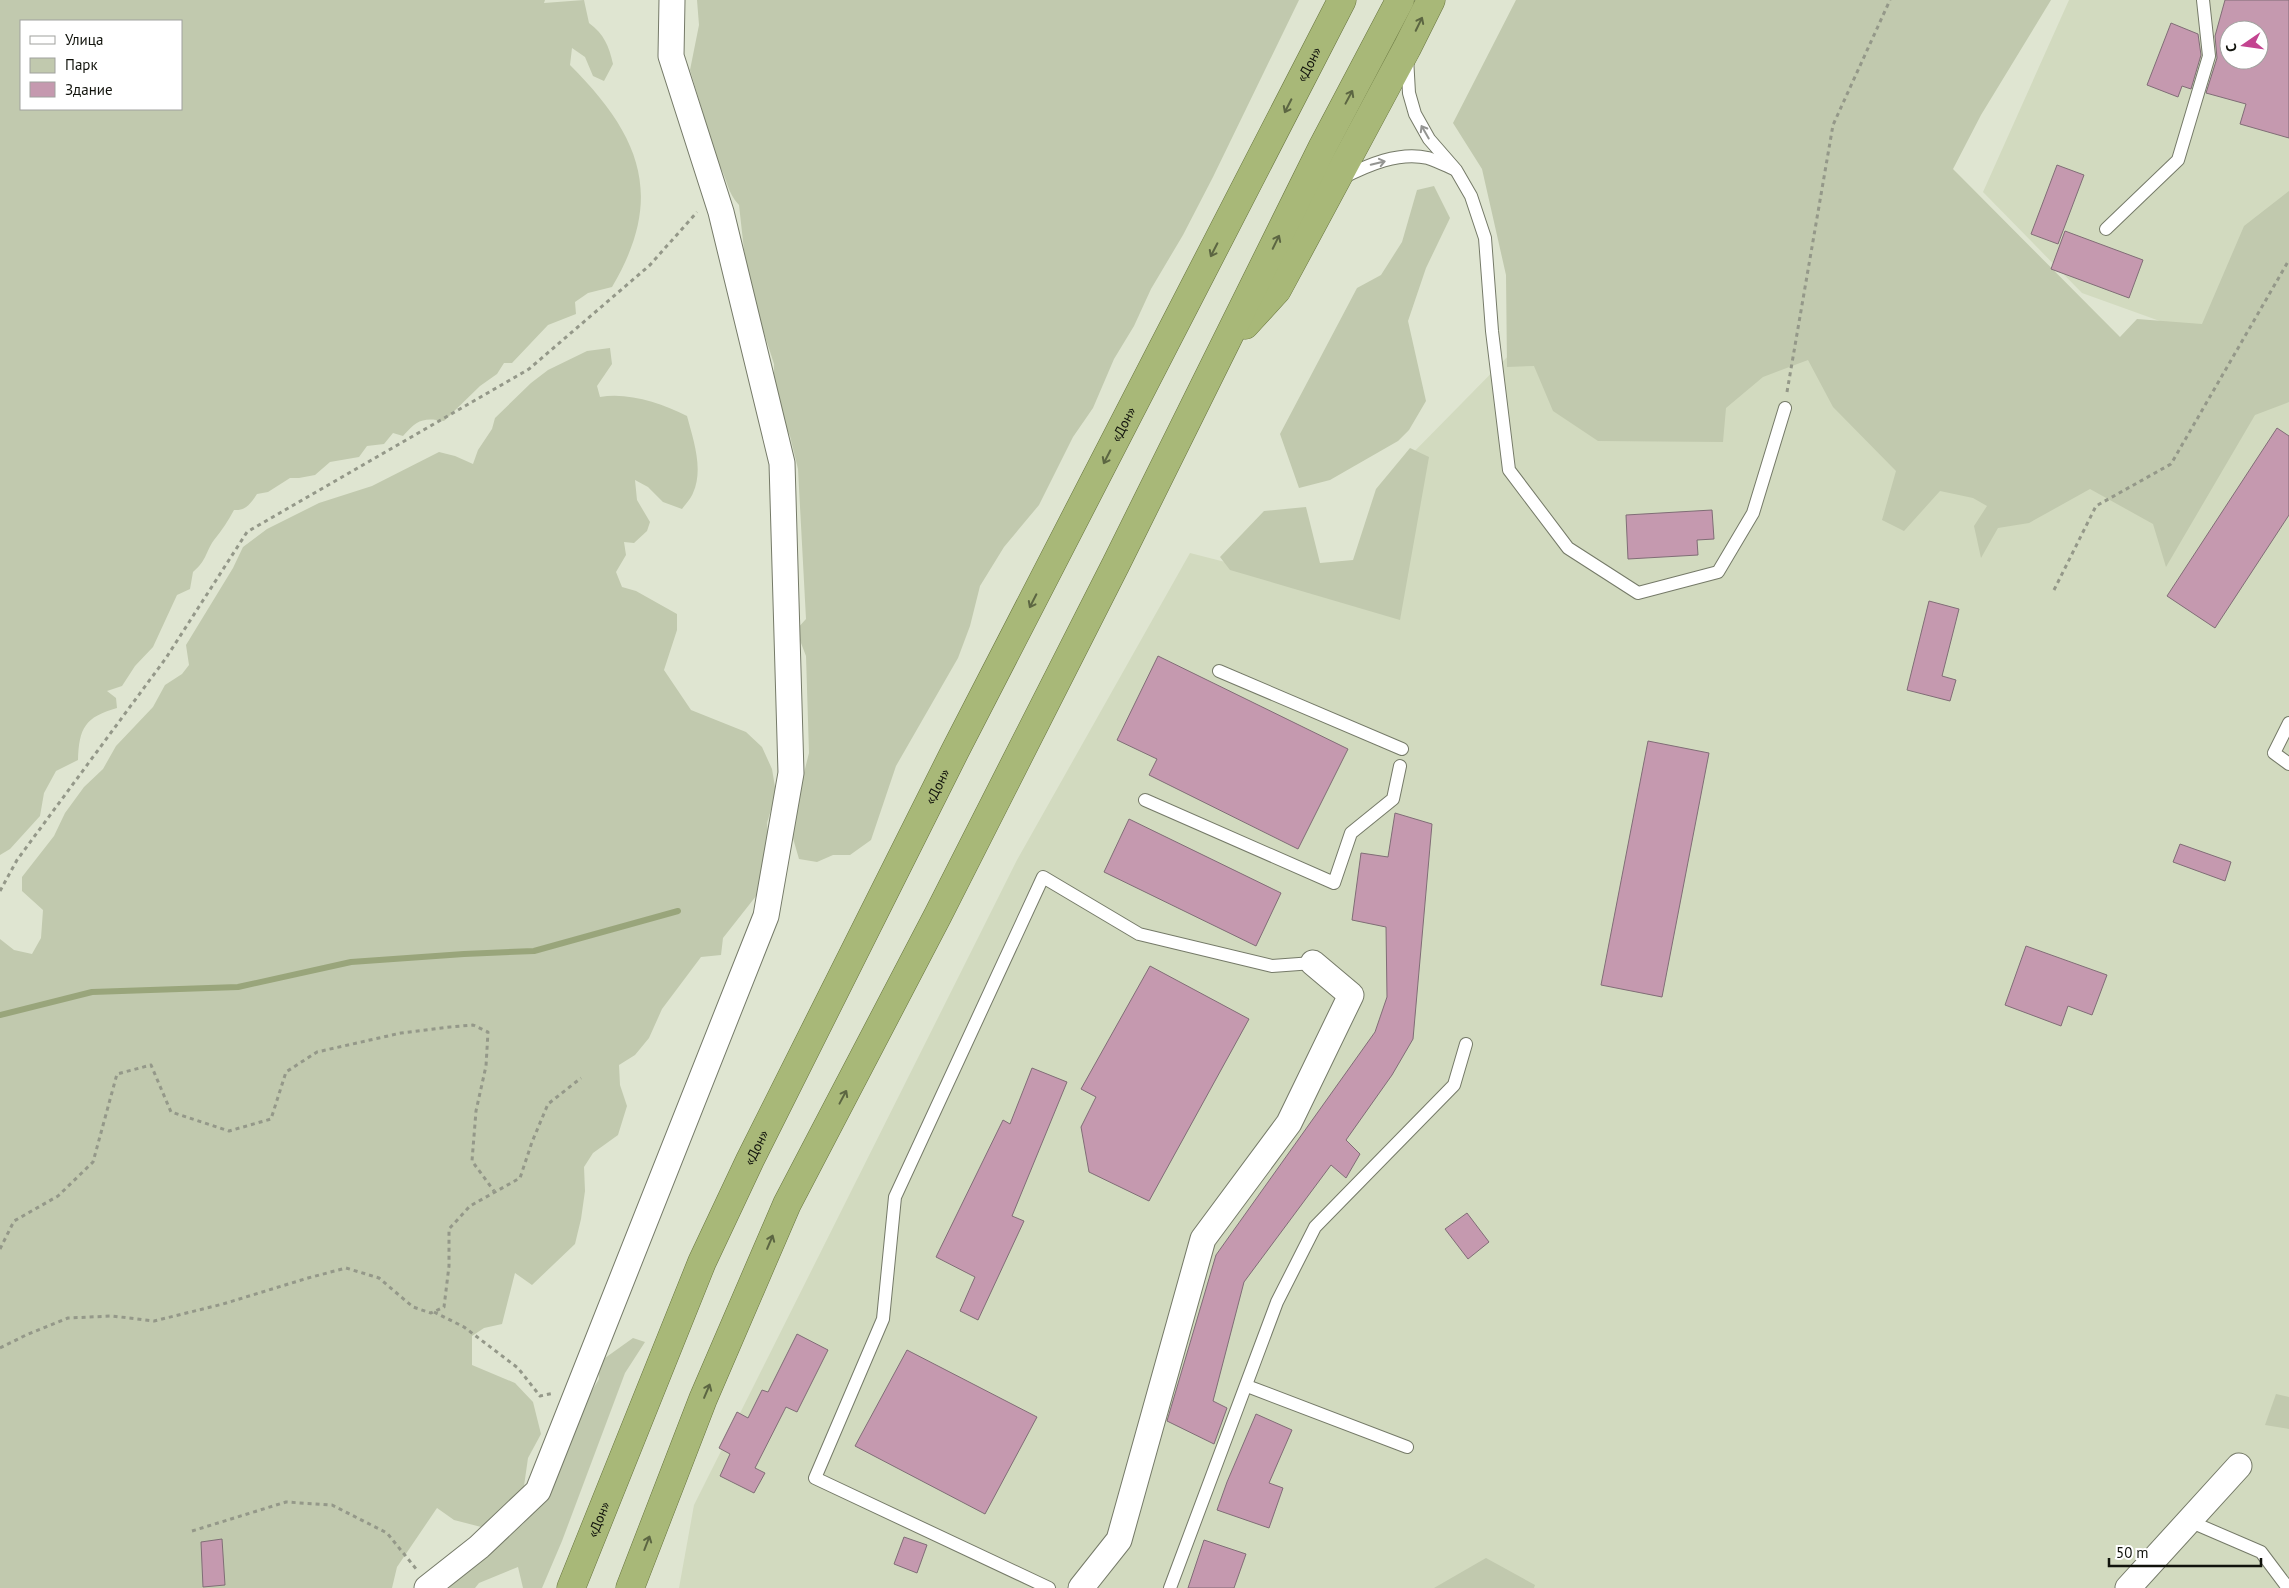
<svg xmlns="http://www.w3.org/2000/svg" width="2289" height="1588" font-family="'PT Sans',sans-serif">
  <rect width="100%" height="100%" fill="#dfe5d1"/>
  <path fill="#d2dabf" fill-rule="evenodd" d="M2069 0H2289V1588H679L694 1505 1017 860 1190 553 1378 601 1404 462 1520 344 1815 321 1892 446 2207 338 2082 293 1983 192ZM2229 30H2259V60H2229Z"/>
  <g fill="#c1c9ae" fill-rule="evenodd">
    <path d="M0 0H545L544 3 584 0 589 23C604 34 609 46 613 64L604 81 593 76 585 57 572 48 570 65C640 135 666 196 612 287L588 293 575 302 576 314 548 325 512 363H504L497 374 480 386 444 421C423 417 417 420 403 436L393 433 384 444 367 446 359 457 330 462 315 475 299 478H290L268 492 257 494C251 503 246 511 234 510 228 521 222 530 214 540 205 553 207 560 193 572L190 589 177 595 153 647 135 666 122 686 107 691 116 698 117 708C85 717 79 728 78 760L56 771 44 793 40 816 10 849 0 855ZM21 21H181V109H21Z"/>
    <path d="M697 0H1299L1213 177 1183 235 1151 289 1134 326 1114 359 1093 408 1073 437 1039 505 1004 547 980 586 970 626 958 658 896 766 871 840 850 855H833L817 862 799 859 790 828 809 753 806 656 796 630 806 619 798 469 790 436 779 411 774 385V364L754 302 744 250 739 205C727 193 727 177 718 163L690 70 699 25Z"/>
    <polygon points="1516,0 2051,0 1981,115 1953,169 2120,337 2137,319 2202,324 2244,226 2289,191 2289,402 2255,415 2166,567 2153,524 2090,489 2029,523 1998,528 1981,558 1974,526 1987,506 1973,498 1940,491 1904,531 1882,520 1896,471 1833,407 1808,360 1763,377 1726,408 1723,442 1598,441 1553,411 1534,366 1507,367 1506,275 1482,169 1453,123"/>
    <polygon points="1434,186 1450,218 1426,268 1408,321 1426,401 1409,430 1398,441 1330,480 1299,488 1280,434 1357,288 1381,275 1402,242 1417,190"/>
    <path d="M610 348 612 364 597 386 600 397C628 392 661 403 687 416 693 439 704 469 693 493 691 498 686 504 682 509L663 502 648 487 635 480 637 500 650 522 647 531 634 543 624 542 626 555 616 572 622 587 636 591 677 614V630L664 670 691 710 746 732 762 747 772 769 776 793 767 823 768 842 760 891 723 938 721 955 701 957 662 1009 649 1038 635 1055 619 1065 620 1085 627 1106 618 1135 593 1153 584 1167 585 1191 581 1219 575 1244 532 1285 515 1273 502 1324 484 1328 472 1336V1365L515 1383 533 1402 541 1434 528 1458 524 1486 519 1502 489 1529 454 1520 437 1508 397 1567 392 1588H0V939L14 950 32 954 41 938 43 910 22 891V877L54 836 65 813 84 787 103 769 116 746 153 707 165 685 182 674 189 665 186 645 233 568 243 547 267 529 319 503 372 486 439 452 455 456 473 464 478 450 492 429 495 418 531 383 548 370 587 351Z"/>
    <polygon points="1410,448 1429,457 1400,620 1230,570 1220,557 1264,511 1306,507 1320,563 1353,560 1376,489"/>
    <polygon points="633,1338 645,1342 625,1373 562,1541 542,1588 523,1588 518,1567 479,1583 475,1588 449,1588 473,1564 523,1524 538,1505 578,1414 599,1379 598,1363"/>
    <polygon points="2276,1394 2289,1397 2289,1429 2265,1425"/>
    <polygon points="1486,1558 1535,1585 1534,1588 1434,1588"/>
  </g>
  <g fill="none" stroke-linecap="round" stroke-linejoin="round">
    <polyline stroke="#99a57b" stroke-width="6" points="0,1015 92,992 238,987 351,962 464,954 534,951 678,911"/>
  </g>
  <g fill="#c599af" stroke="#806d76" fill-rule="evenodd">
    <path d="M2225 0H2289V138L2240 124 2246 104 2206 93 2217 58 2215 36ZM2229 30H2259V60H2229Z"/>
    <polygon points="2171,23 2198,34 2201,55 2191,89 2182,86 2178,97 2147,85"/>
    <polygon points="2057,165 2084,175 2058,244 2031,234"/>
    <polygon points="2065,231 2143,260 2129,298 2051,269"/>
    <polygon points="2277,428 2289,436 2289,515 2215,628 2167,596"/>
    <polygon points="1712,510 1714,539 1697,540 1698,555 1628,559 1626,515"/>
    <polygon points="1929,601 1959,609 1942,676 1956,680 1950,701 1907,690"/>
    <polygon points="1158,656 1348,749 1298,849 1149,775 1157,759 1117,740"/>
    <polygon points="1648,741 1709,753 1662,997 1601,985"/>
    <polygon points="1395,813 1432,824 1413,1039 1392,1075 1346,1140 1360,1154 1346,1178 1331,1165 1244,1282 1213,1401 1227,1408 1214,1444 1167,1421 1216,1255 1375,1032 1387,997 1386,927 1352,920 1361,853 1388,857"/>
    <polygon points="1129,819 1281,893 1256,946 1104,872"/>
    <polygon points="2180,844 2231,862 2225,881 2173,862"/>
    <polygon points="2026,946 2107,975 2092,1015 2068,1006 2061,1026 2005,1005"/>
    <polygon points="1150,966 1249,1019 1149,1201 1089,1172 1081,1127 1096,1097 1081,1089"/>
    <polygon points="1032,1068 1067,1082 1012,1216 1024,1221 978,1320 960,1311 975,1277 936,1257 1003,1120 1010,1124"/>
    <polygon points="1467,1213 1489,1242 1468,1259 1445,1229"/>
    <polygon points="797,1334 828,1350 797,1412 786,1407 755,1468 765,1473 754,1493 720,1476 730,1454 719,1448 737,1412 748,1418 762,1390 768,1392"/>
    <polygon points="907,1350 1037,1417 985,1514 855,1446"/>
    <polygon points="1256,1414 1292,1430 1269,1483 1283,1488 1269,1528 1217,1510 1227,1482"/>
    <polygon points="904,1537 927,1545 917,1573 894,1564"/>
    <polygon points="222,1539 225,1585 203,1587 201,1542"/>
    <polygon points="1204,1540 1246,1554 1234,1588 1188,1588"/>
  </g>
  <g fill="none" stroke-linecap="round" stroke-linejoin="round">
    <defs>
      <g id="service">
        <polyline points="1407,57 1409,93 1415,114 1429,139 1456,170 1471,196 1485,238 1492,331 1509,470 1568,548 1638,593 1718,572 1753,513 1785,408"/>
        <path d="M1342 178C1368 165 1399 151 1428 158 1437 161 1445 165 1454 169"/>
        <polyline points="2106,229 2178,160 2209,56 2203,0"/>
        <polyline points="1219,671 1402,749"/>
        <polyline points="2289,723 2274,753 2289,764"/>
        <polyline points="1145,800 1334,883 1351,833 1393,799 1400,766"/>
        <polyline points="1247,1386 1407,1447"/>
        <polyline points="2189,1521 2261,1552 2288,1588"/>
        <polyline points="1049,1588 815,1478 883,1319 895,1197 1043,877 1139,934 1272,966 1313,963"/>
        <polyline points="1170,1588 1277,1302 1315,1227 1454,1085 1466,1044"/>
      </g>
      <g id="minor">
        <polyline points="427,1588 479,1547 538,1491 766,916 791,773 782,463 721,212 671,56 672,0"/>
        <polyline points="1081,1588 1119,1540 1203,1239 1289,1123 1351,995 1313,963"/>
        <polyline points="2128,1588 2239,1466"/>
      </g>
      <g id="trunk">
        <polyline points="1245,325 1277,290 1407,48 1431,0"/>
        <path id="s1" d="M571 1588 702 1262 750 1160 955 751 1342 0"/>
        <polyline points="630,1588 703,1399 787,1204 938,915 1116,564 1323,146 1400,0"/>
      </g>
    </defs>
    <use href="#service" stroke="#757a68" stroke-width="14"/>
    <use href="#minor" stroke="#757a68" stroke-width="27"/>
    <use href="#trunk" stroke="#66733d" stroke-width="29"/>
    <g stroke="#949889" stroke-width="3" stroke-dasharray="4 4" stroke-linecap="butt">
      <polyline points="1787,392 1833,125 1890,0"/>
      <polyline points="2054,590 2096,506 2171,464 2289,260"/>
      <polyline points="0,891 17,860 166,658 247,532 529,369 650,265 697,212"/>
      <polyline points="0,1249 14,1221 58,1196 93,1162 117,1074 151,1065 171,1112 229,1131 271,1119 286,1072 317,1052 401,1033 450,1027 473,1025 488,1032 486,1066 476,1111 472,1161 494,1191"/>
      <polyline points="434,1312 464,1327 518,1368 540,1396 554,1393"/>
      <polyline points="0,1348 26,1335 68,1318 112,1316 154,1321 223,1304 308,1278 346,1268 379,1278 413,1307 431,1313 444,1307 449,1266 449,1229 470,1206 520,1178 532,1142 548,1104 581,1078"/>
      <polyline points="192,1531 286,1502 332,1505 387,1533 417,1570"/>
    </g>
    <use href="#service" stroke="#fff" stroke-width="12"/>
    <use href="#minor" stroke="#fff" stroke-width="25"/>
    <use href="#trunk" stroke="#a8b878" stroke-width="28"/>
  </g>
  <defs><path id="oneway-shaft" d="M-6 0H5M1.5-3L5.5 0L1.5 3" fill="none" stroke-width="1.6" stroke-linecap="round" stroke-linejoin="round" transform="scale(1.25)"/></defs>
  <g stroke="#5c6642">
    <use href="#oneway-shaft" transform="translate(1419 24) rotate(-64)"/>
    <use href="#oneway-shaft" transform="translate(1349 97) rotate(-62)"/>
    <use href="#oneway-shaft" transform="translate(1288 106) rotate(117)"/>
    <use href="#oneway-shaft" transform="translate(1276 242) rotate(-64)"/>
    <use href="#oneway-shaft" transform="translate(1214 250) rotate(117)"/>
    <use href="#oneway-shaft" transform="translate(1107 457) rotate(117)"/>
    <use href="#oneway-shaft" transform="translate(1033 601) rotate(117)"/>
    <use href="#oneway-shaft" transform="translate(843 1097) rotate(-62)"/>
    <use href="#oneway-shaft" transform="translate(770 1242) rotate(-67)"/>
    <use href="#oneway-shaft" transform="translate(707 1391) rotate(-67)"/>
    <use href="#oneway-shaft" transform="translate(647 1543) rotate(-69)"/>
  </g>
  <g stroke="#949592">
    <use href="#oneway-shaft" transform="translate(1425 132) rotate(-120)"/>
    <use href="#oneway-shaft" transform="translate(1378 163) rotate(-14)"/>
  </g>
  <g text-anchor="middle" stroke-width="5" stroke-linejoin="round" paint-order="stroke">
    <g font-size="14" fill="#11130c" stroke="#fff">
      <text dy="5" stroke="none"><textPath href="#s1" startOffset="1694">«Дон»</textPath></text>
      <text dy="5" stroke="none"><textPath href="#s1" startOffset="1289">«Дон»</textPath></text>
      <text dy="5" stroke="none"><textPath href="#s1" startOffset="882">«Дон»</textPath></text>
      <text dy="5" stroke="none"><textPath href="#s1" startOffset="478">«Дон»</textPath></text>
      <text dy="5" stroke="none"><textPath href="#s1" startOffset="74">«Дон»</textPath></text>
    </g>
  </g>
  <rect x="20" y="20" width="162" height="90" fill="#ffffff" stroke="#a0a19e"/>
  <rect x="30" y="36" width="25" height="8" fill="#ffffff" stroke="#a0a19e"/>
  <text x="65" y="45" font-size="15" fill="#11130c">Улица</text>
  <rect x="30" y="58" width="25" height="15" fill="#c1c9ae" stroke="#a0a19e"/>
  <text x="65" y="70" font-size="15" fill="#11130c">Парк</text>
  <rect x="30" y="82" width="25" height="15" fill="#c599af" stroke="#a0a19e"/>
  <text x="65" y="95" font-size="15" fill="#11130c">Здание</text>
  <g transform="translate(2244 45) rotate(257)"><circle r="24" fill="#ffffff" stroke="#a0a19e"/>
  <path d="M0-4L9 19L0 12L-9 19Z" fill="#c34490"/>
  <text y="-8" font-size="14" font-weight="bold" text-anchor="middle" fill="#11130c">С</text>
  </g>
  <path d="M2109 1558v8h152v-8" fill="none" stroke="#11130c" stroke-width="2.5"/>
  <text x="2116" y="1558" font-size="15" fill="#11130c" stroke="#ffffff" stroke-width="4" paint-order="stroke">50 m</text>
</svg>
